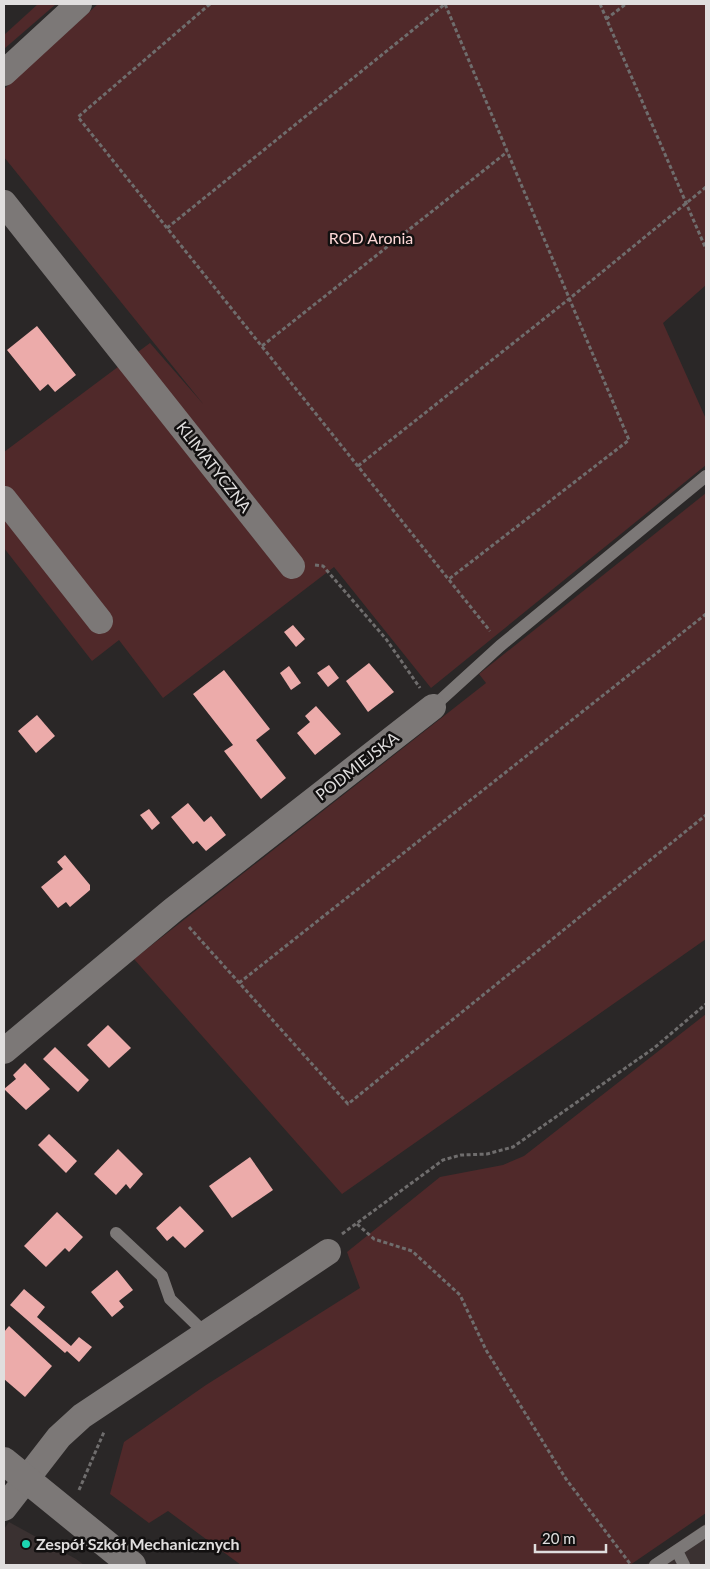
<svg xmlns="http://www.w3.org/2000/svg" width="710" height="1569" font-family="Lato,sans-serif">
  <rect width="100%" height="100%" fill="#2a2727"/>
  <g fill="#3a3131">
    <polygon points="9,1522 76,1559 84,1565 4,1565 4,1529"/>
    <polygon points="706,1523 706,1565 645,1565"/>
  </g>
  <g fill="#50292a">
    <polygon points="38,4 56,4 4,49 4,35"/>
    <polygon points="98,4 706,4 706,285 663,323 706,419 706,465 431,688 334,567 163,698 119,640 92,661 4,548 4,452 150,343 204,405 4,157 4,89"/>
    <polygon points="706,493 706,939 342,1194 134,959 486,683 479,674"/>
    <polygon points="706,1014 706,1513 630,1565 241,1565 168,1511 149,1523 110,1494 124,1442 206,1385 360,1288 347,1252 440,1177 503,1165 524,1156"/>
  </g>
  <g fill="#ecabaa">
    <polygon points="37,326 76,375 55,392 48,384 40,391 7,350"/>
    <polygon points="293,625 305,639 296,647 284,632"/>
    <polygon points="369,663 394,692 368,712 346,681"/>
    <polygon points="329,665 339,678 328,687 317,673"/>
    <polygon points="289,666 301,683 291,690 280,673"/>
    <polygon points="224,670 270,729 256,740 286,778 261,799 224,751 233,745 193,694"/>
    <polygon points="316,706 341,734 315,755 297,733 310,722 305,716"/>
    <polygon points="37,715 55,736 36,753 18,731"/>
    <polygon points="188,803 204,822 211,816 226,835 206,851 197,841 193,844 171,817"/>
    <polygon points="149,809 160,823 152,830 140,815"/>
    <polygon points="65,855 90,885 90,890 70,907 66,902 58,908 41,887 63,869 57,862"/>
    <polygon points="108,1025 131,1048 109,1068 87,1045"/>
    <polygon points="55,1047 89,1080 78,1092 43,1059"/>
    <polygon points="25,1063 50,1089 26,1110 4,1089 16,1079 13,1075"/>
    <polygon points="49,1134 77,1161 66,1173 38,1145"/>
    <polygon points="118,1149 143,1174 130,1189 126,1184 116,1195 94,1174"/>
    <polygon points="250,1157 273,1190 232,1218 209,1186"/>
    <polygon points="180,1206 204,1231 185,1248 173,1236 167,1241 156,1228"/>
    <polygon points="57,1212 83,1237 69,1252 65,1248 46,1267 24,1246"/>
    <polygon points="117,1270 133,1290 119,1301 124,1307 112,1317 91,1292"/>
    <polygon points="24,1289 45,1307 37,1317 71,1346 79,1337 92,1347 79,1362 67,1351 65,1353 10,1305"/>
    <polygon points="9,1326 52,1366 25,1397 4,1379 4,1332"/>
  </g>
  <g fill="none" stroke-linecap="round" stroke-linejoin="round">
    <g stroke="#6f6d6d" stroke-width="3" stroke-dasharray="4 2.5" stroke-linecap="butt">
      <polyline points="210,4 78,117 490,631"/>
      <polyline points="600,4 706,249"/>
      <polyline points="606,19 626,4"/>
      <polyline points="167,228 445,4 629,440 449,579"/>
      <polyline points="262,346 507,152"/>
      <polyline points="358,466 569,299 706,187"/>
      <polyline points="315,565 323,566 386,639 420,688"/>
      <polyline points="189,927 348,1104 706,815"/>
      <polyline points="239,983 706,614"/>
      <polyline points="357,1224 374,1239 412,1251 460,1295 486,1350 566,1479 631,1565"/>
      <polyline points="342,1234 443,1160 461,1155 487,1154 513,1147 654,1048 706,1004"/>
      <polyline points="79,1490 104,1432"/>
    </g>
    <g stroke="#7c7877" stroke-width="12">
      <polyline points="433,707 500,646 706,476"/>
      <polyline points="116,1233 162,1276 170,1299 206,1334"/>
      <polyline points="677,1551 684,1565"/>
      <polyline points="655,1565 706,1531"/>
    </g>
    <g stroke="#7c7877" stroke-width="26">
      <polyline points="4,73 79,4"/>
      <polyline points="4,203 292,566"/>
      <polyline points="4,499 100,621"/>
      <polyline points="4,1051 173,910 433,707"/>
      <polyline points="4,1508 59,1437 82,1416 328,1252"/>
    </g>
    <polyline stroke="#7c7877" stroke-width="28" points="4,1461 132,1565"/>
  </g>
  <circle fill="#1cd5b1" stroke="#121010" stroke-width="2" cx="26" cy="1544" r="5"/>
  <g text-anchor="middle" stroke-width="5" stroke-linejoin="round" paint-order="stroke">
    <g font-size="16" fill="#fdd7d6" stroke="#121010">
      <text x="371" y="244">ROD Aronia</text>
    </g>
    <g font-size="16" fill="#e0dede" stroke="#121010">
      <text transform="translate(214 467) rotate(52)" y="6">KLIMATYCZNA</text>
      <text transform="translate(357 766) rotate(-38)" y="6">PODMIEJSKA</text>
    </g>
    <g font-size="16" font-weight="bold" fill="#e0dede" stroke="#121010" text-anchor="start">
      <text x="36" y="1550">Zespół Szkół Mechanicznych</text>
    </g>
  </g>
  <rect width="710" height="1569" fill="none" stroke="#e0dede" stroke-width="10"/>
  <path d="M535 1544v8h71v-8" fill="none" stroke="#e0dede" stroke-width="2.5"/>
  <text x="542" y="1544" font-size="15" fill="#e0dede" stroke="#121010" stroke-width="4" paint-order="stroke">20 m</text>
</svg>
